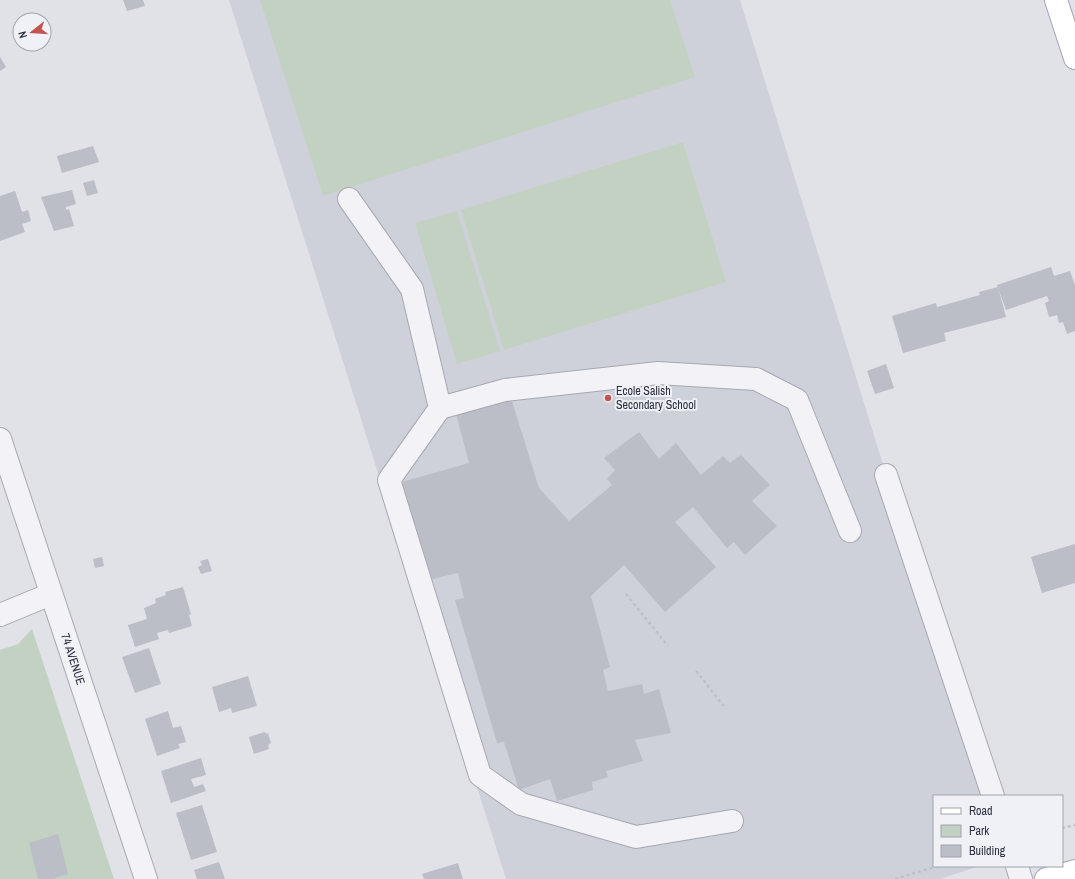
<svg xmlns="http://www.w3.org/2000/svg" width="1075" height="879" font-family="'Archivo Narrow',sans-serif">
  <rect width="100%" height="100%" fill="#e0e2e8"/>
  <polygon fill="#cfd1da" points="229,0 740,0 985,796 934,796 934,866 980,866 940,879 506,879"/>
  <g fill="#c3d1c2">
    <polygon points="260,0 670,0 695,77 323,196"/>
    <polygon points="683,142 726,282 504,350 461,210"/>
    <polygon points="457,211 500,351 457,364 415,223"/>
    <polygon points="32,629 114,879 0,879 0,650 18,644"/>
  </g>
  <g fill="#bbbdc7">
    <polygon points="123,0 143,0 145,6 127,11"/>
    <polygon points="0,57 6,67 0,71"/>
    <polygon points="93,146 99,162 62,173 57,156"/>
    <polygon points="94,180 98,193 87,196 83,183"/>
    <polygon points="72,190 76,204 66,207 66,210 69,209 74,226 54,231 41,197"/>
    <polygon points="15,191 22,212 28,210 31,221 22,224 25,232 0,241 0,196"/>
    <polygon points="1051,267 1054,276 1070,271 1075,285 1075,331 1067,334 1063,322 1059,323 1057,315 1049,317 1045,303 1049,301 1047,296 1006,310 997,285"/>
    <polygon points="998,287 1006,317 944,333 946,341 903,353 892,316 936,303 937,307 980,295 979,292"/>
    <polygon points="886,364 894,388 875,394 867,371"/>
    <polygon points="511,398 539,488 569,521 612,485 607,479 615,470 604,458 639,432 659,459 676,443 701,475 723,456 730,463 741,455 770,485 752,501 777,526 745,555 734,542 727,548 693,507 675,522 716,567 665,612 624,565 591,596 610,667 603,670 608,691 642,684 644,694 659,689 671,733 635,740 643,761 606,771 608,777 592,782 593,790 557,801 550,779 519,790 504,742 497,743 455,600 464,598 458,573 432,579 402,482 469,463 456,414"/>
    <polygon points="1075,544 1075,583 1042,593 1031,557"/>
    <polygon points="102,557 104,566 95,568 93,559"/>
    <polygon points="208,559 212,571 201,574 198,567 202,565 200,561"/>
    <polygon points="183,587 191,614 189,615 192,626 169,633 168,630 157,633 159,639 135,647 128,625 147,619 144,608 156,603 155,599 166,595 165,592"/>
    <polygon points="149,648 161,684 135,693 122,657"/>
    <polygon points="248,676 257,706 232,713 231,708 219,712 212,687"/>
    <polygon points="168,711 173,728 181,726 186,742 178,744 180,748 157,756 145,719"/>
    <polygon points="265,732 266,734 268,733 271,743 268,745 269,749 254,754 249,737"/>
    <polygon points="201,758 206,775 191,779 194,787 203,784 206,791 171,803 161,771"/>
    <polygon points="202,805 217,852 191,860 176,813"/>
    <polygon points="58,834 68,874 52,879 38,879 29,843"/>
    <polygon points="219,862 225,879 197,879 194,870"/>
    <polygon points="458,863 463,879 424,879 422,874"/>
  </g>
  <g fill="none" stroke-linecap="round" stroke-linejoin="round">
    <defs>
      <g id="minor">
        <polyline points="349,199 412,289 440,408"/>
        <polyline points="0,439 146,879"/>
        <polyline points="886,475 993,796"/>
        <polyline points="0,615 51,594"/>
        <polyline points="732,821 636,837 521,804 480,775 389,480 440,408 505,390 658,373 756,379 797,400 850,531"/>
        <polyline points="1017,866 1021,879"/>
      </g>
      <g id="major">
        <polyline points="1056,0 1075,58"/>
        <polyline points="1046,879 1075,871"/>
      </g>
    </defs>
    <use href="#minor" stroke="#a6a8b2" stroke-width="24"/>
    <use href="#major" stroke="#a1a5b3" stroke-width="24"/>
    <g stroke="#bfc0c7" stroke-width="2.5" stroke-dasharray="3 3" stroke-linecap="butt">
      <polyline points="626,594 668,646"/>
      <polyline points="696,671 726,709"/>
      <polyline points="1062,828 1075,825"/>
      <polyline points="895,879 938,866"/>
    </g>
    <use href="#minor" stroke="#f3f3f7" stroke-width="22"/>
    <use href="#major" stroke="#fff" stroke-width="22"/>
  </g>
  <circle fill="#c3534f" stroke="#f0f1f6" stroke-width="1.5" cx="608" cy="398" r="4"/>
  <g text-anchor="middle" stroke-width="4" stroke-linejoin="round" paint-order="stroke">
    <g font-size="12" fill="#2a2e3e" stroke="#f0f1f6" text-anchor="start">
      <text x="616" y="395">Ecole Salish<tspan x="616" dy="14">Secondary School</tspan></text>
    </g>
    <g font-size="12" fill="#2a2e3e" stroke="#f0f1f6">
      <text transform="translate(73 659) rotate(72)" y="4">74 AVENUE</text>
    </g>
  </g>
  <rect x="933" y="795" width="130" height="72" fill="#f0f1f6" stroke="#a1a3ac"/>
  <rect x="941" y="808" width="20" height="6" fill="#ffffff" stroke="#a1a3ac"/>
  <text x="969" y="815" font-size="12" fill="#2a2e3e">Road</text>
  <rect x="941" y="825" width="20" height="12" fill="#c3d1c2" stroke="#a1a3ac"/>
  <text x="969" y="835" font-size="12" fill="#2a2e3e">Park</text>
  <rect x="941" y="845" width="20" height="12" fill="#bbbdc7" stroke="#a1a3ac"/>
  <text x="969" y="855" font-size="12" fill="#2a2e3e">Building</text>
  <g transform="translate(32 32) rotate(253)"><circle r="19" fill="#f0f1f6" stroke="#a1a3ac"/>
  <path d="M0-3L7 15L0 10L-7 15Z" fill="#c3534f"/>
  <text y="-6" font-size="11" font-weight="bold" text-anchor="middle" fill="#2a2e3e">N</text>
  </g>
</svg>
